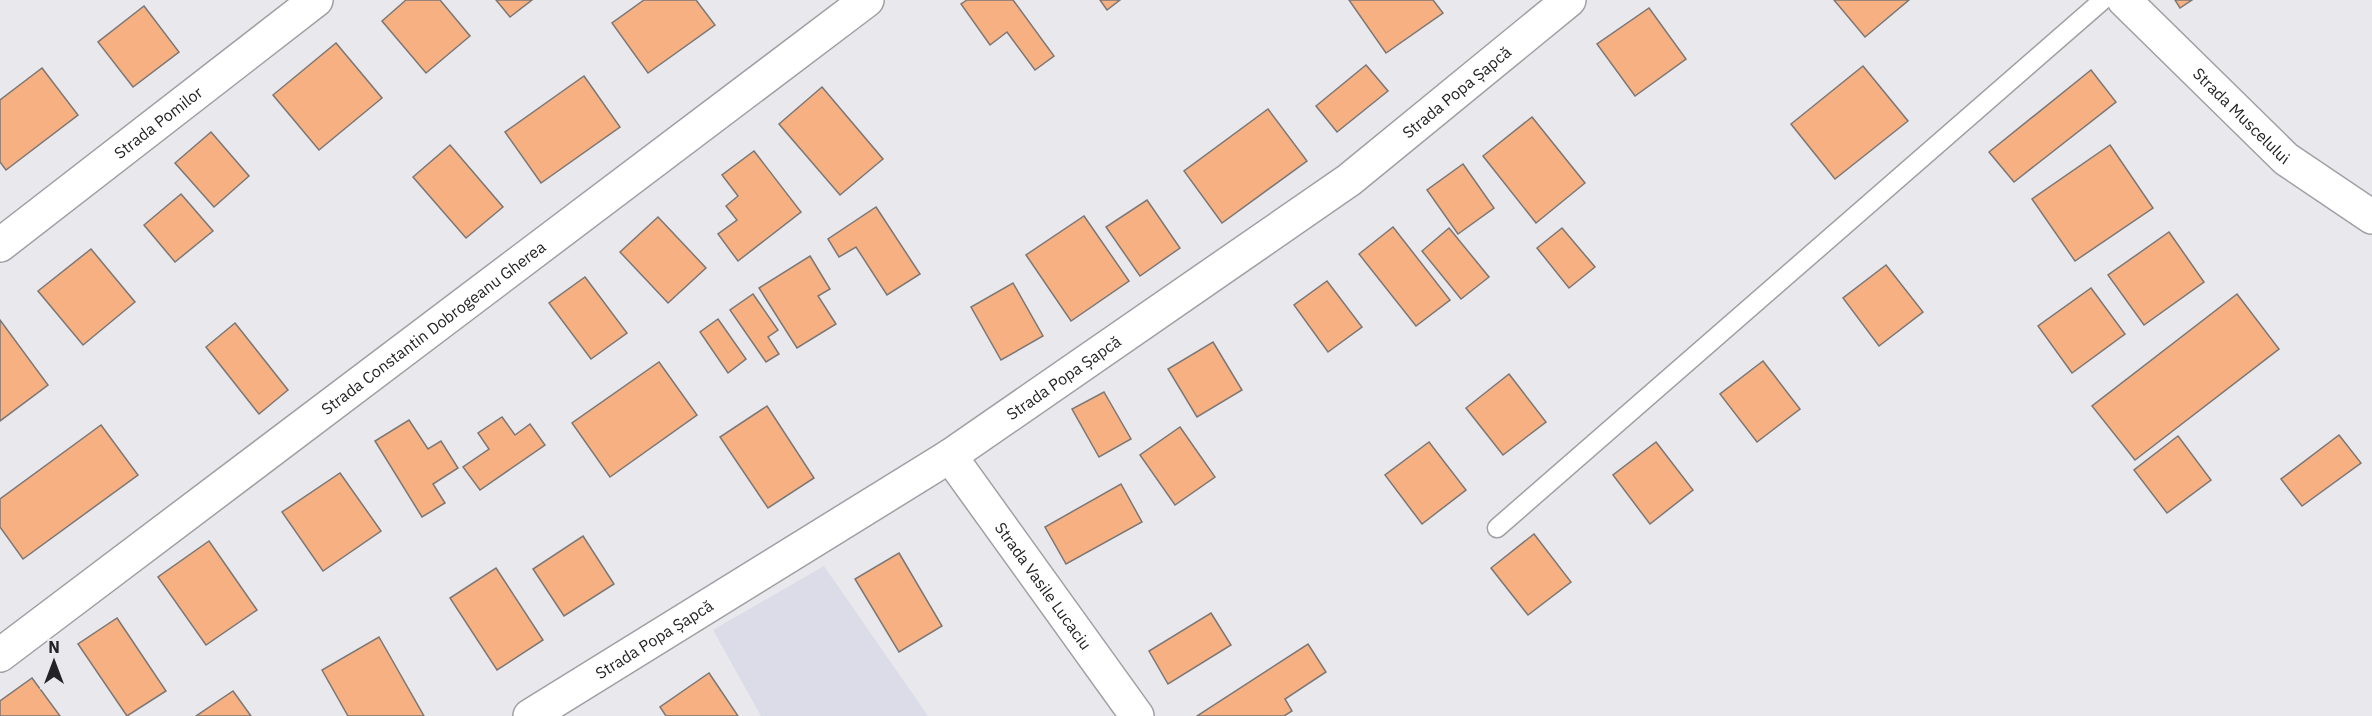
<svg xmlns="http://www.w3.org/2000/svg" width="2372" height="716" font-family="'IBM Plex Sans',sans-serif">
  <rect width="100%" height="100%" fill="#e8e8ed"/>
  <polygon fill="#dbdce8" points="824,566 928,716 761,716 713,630"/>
  <g fill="#f6b082" stroke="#7c7775" stroke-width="1.5">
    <polygon points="406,0 440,0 470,36 426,73 382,21"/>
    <polygon points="496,0 532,0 510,17"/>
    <polygon points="644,0 696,0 715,25 648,73 612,23"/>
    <polygon points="967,0 1013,0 1054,56 1035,70 1007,32 990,45 961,4"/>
    <polygon points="1100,0 1120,0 1107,10"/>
    <polygon points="1349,0 1433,0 1443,13 1386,53"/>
    <polygon points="1834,0 1909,0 1865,37"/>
    <polygon points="2175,0 2192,0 2180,8"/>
    <polygon points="144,6 179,52 133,87 98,42"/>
    <polygon points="1649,8 1686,59 1635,96 1597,44"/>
    <polygon points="336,43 382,98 319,150 273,95"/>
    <polygon points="1366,65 1388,91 1337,132 1316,106"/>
    <polygon points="1863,66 1908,121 1835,179 1791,124"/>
    <polygon points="42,68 78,115 6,170 0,162 0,100"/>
    <polygon points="2091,70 2116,102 2014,182 1989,152"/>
    <polygon points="584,76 620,127 541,183 505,132"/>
    <polygon points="822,87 883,159 840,195 779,124"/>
    <polygon points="1268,109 1307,161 1222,223 1184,171"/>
    <polygon points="1532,117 1585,183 1536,223 1483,156"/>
    <polygon points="211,132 249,176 214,207 175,163"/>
    <polygon points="450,145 503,207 466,238 413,177"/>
    <polygon points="2110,145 2153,208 2075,261 2032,199"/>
    <polygon points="754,151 801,212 738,261 718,234 737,220 726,206 738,196 722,175"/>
    <polygon points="1463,164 1494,208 1458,234 1427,190"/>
    <polygon points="181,194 213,231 175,262 144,225"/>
    <polygon points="1147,200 1180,248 1140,276 1106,227"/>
    <polygon points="876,207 920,274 887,295 856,247 839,257 828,239"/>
    <polygon points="1084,216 1129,281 1071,321 1026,255"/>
    <polygon points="658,217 706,268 668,303 620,252"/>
    <polygon points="1393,227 1450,300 1416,326 1359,254"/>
    <polygon points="1449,228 1489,277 1461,299 1422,251"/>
    <polygon points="1562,228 1595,267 1569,288 1537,248"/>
    <polygon points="2169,232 2204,282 2144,325 2108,275"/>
    <polygon points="91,249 135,302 83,345 38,291"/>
    <polygon points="810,256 830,289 818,296 836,324 797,348 759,288"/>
    <polygon points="1886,265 1923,312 1879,346 1843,298"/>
    <polygon points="585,277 627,333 591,359 549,303"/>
    <polygon points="1327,281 1362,327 1328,352 1294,305"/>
    <polygon points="1013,283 1043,336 1001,360 971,307"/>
    <polygon points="2091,288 2125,334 2072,373 2038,326"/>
    <polygon points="753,294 778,330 768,337 779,354 766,362 730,310"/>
    <polygon points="2237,294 2279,349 2135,460 2092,406"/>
    <polygon points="718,319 746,359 728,373 700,332"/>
    <polygon points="0,320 48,385 0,421"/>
    <polygon points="235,323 288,390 259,414 206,347"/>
    <polygon points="1213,342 1242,390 1197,417 1168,369"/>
    <polygon points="1763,361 1800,409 1757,442 1720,394"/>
    <polygon points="659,362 697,415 610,477 572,423"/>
    <polygon points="1509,374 1546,422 1503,455 1466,408"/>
    <polygon points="1104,392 1131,439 1099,457 1072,409"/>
    <polygon points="767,406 814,478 768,508 720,437"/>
    <polygon points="502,417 515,435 530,424 545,445 480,490 463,467 489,449 478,433"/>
    <polygon points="409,420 428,449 441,441 458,468 433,484 445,503 422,517 375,441"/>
    <polygon points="101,425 138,475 23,559 0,527 0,499"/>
    <polygon points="1180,427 1215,477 1175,505 1140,455"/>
    <polygon points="2339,435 2361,463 2302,506 2281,479"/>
    <polygon points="2178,436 2211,480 2167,513 2134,470"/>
    <polygon points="1429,442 1466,490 1422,524 1385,475"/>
    <polygon points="1656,442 1693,490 1650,524 1613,475"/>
    <polygon points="340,473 381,531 323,571 282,512"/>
    <polygon points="1121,484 1142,522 1066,564 1045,527"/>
    <polygon points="1534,534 1571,582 1528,615 1491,568"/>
    <polygon points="583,536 614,584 564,616 533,569"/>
    <polygon points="209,541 257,610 206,645 158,577"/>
    <polygon points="899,553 942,626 899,652 855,579"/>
    <polygon points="496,568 543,640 497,670 450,598"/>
    <polygon points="1211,613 1231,645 1168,684 1149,651"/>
    <polygon points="117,618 166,691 127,716 78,644"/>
    <polygon points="379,637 424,716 348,716 322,670"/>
    <polygon points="1308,644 1326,672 1285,699 1292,711 1284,716 1197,716"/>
    <polygon points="709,673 738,716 666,716 660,707"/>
    <polygon points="32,678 60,716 0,716 0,701"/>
    <polygon points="233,691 251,716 196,716"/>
  </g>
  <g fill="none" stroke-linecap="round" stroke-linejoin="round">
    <defs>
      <polyline id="service" points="1497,528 2103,0"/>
      <g id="minor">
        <path id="s1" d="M2124 0 2286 159 2372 217"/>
        <path id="s2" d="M0 245 316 0"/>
        <path id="s3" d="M950 456 1137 716"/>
        <path id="s4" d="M0 655 867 0"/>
        <path id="s5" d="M530 716 950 456 1349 180 1569 0"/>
      </g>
    </defs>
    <use href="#service" stroke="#9fa0a4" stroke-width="21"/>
    <use href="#minor" stroke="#9fa0a4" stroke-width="36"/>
    <use href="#service" stroke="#fff" stroke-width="18"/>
    <use href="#minor" stroke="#fff" stroke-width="33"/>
  </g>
  <g text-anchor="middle" stroke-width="5" stroke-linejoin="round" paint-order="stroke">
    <g font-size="16" fill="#232325" stroke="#e8e8ed">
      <text dy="6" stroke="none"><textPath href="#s5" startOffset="1118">Strada Popa Șapcă</textPath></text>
      <text dy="6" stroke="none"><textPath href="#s1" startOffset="165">Strada Muscelului</textPath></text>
      <text dy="6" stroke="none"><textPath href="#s2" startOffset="200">Strada Pomilor</textPath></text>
      <text dy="6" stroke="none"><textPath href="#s4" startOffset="543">Strada Constantin Dobrogeanu Gherea</textPath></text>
      <text dy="6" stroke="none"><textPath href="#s5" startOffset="632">Strada Popa Șapcă</textPath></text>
      <text dy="6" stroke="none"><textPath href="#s3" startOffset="160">Strada Vasile Lucaciu</textPath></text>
      <text dy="6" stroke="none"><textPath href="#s5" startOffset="146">Strada Popa Șapcă</textPath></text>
    </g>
  </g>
  <g transform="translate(54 662)" stroke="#e8e8ed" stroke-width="4.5" paint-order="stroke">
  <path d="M0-4.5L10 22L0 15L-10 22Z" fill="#232325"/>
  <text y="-9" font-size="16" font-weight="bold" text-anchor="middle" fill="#232325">N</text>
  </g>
</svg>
